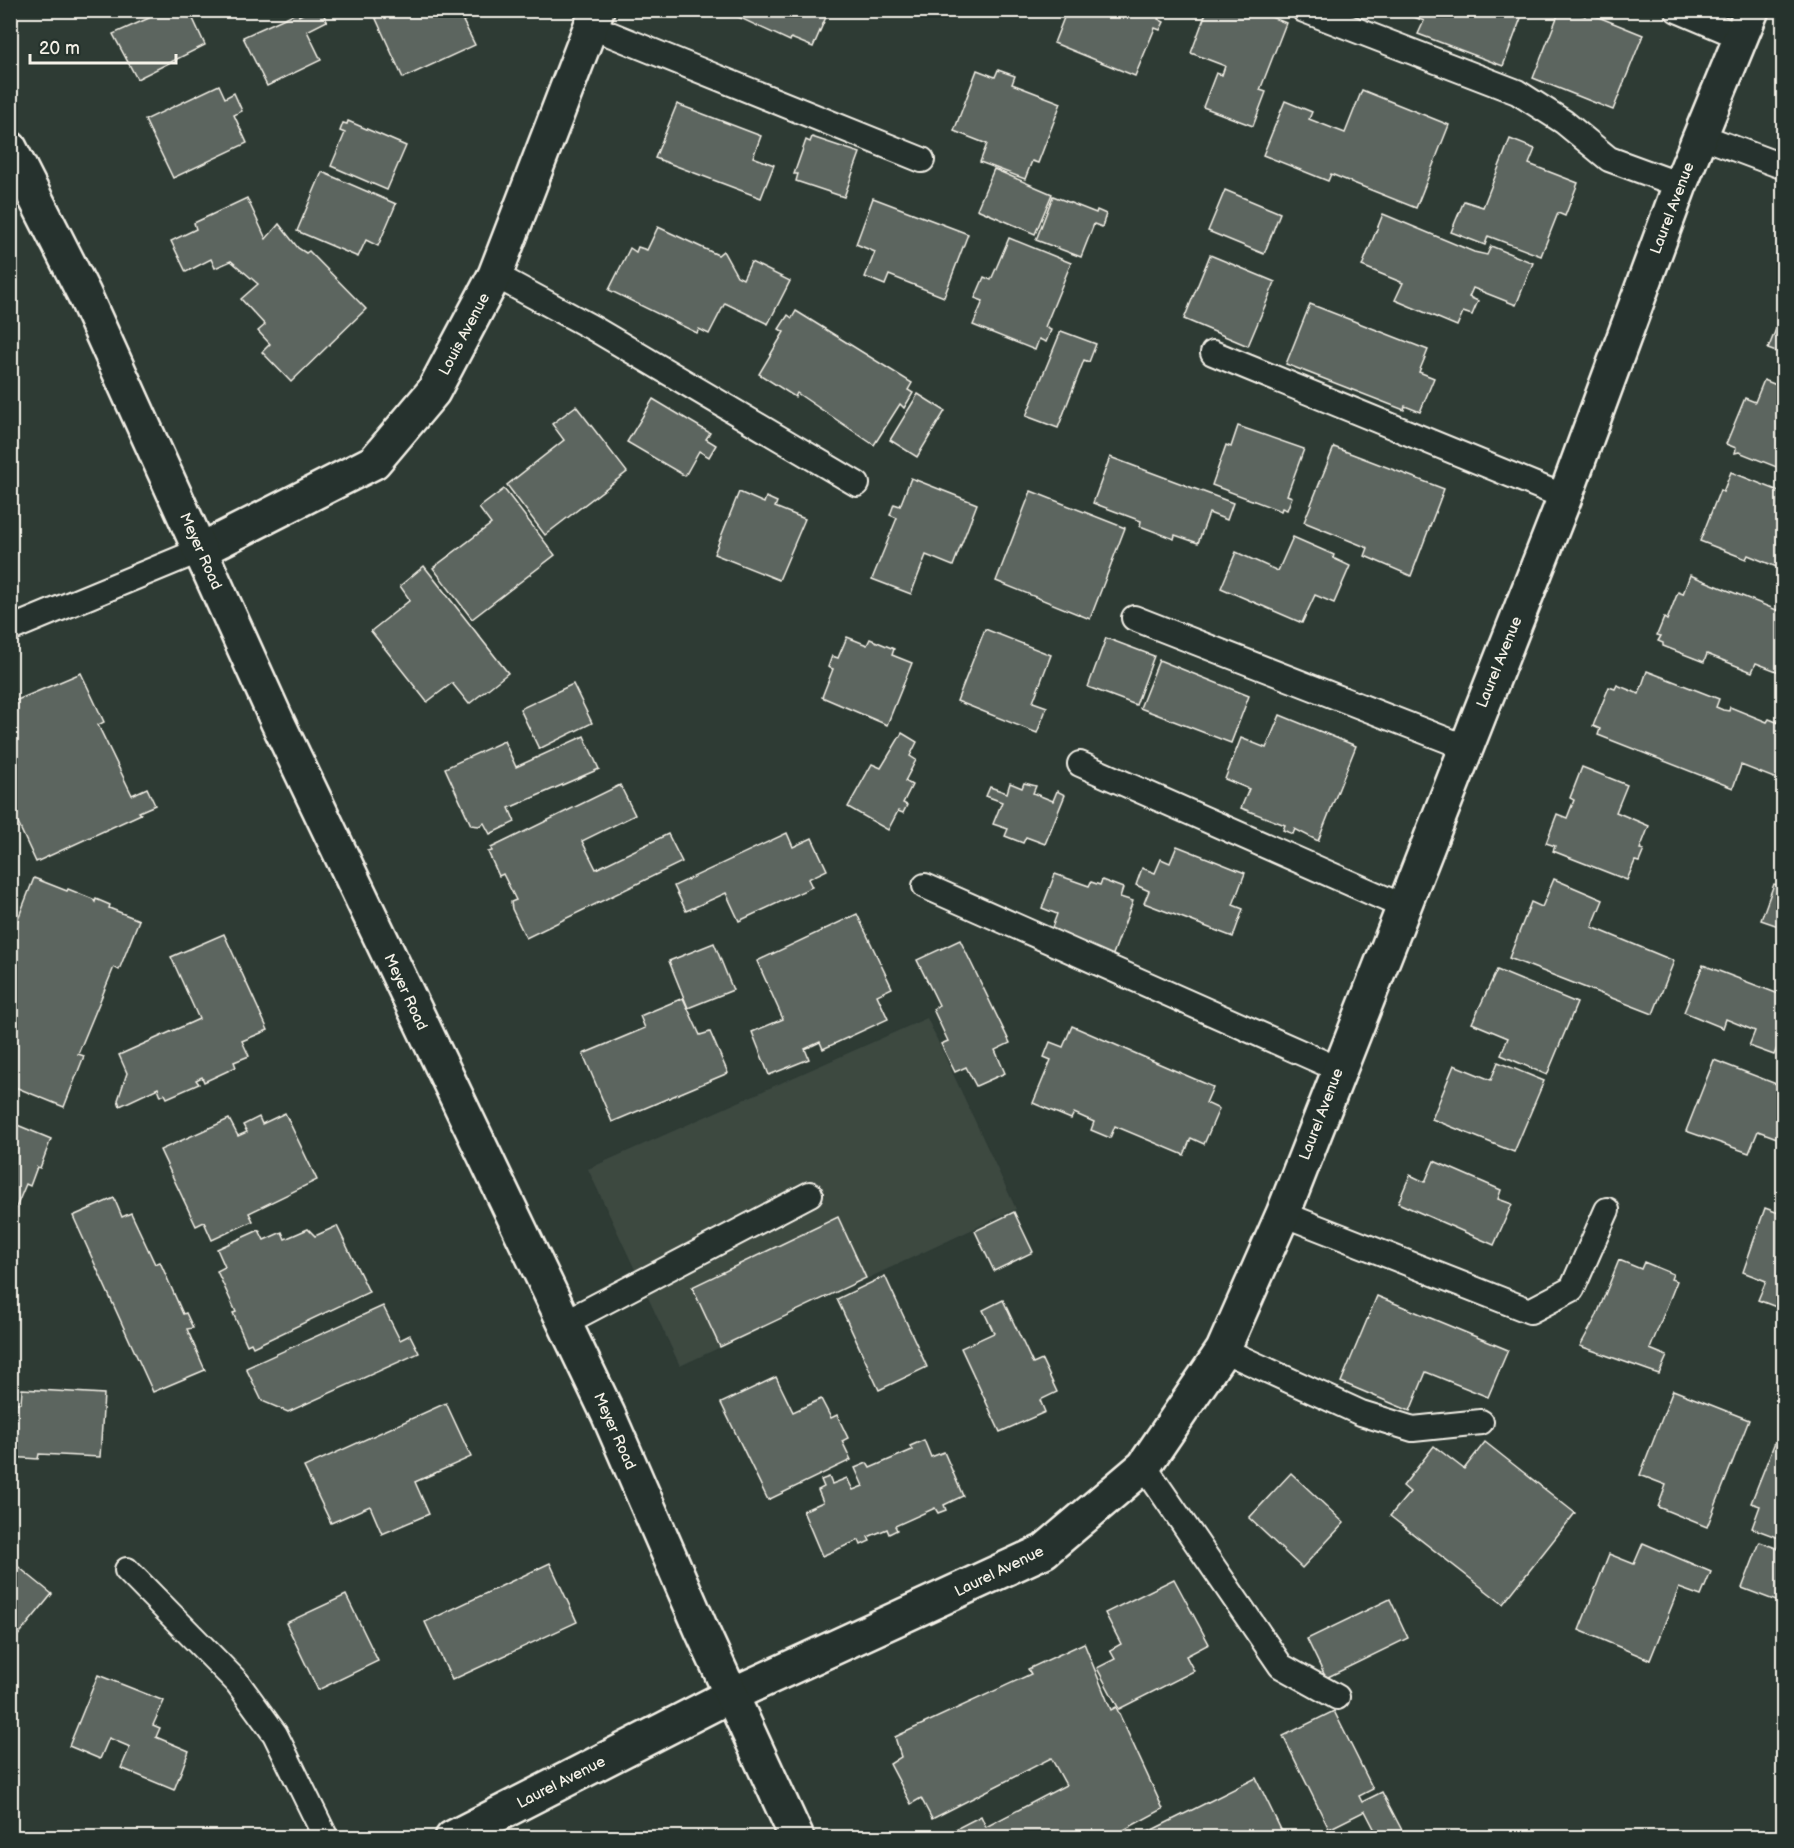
<svg xmlns="http://www.w3.org/2000/svg" width="1794" height="1848" font-family="'Balsamiq Sans',sans-serif">
  <rect width="100%" height="100%" fill="#2e3b34"/>
  <filter id="ink" filterUnits="userSpaceOnUse"><feTurbulence type="fractalNoise" baseFrequency=".0167" numOctaves="2"/><feDisplacementMap in="SourceGraphic" scale="12" xChannelSelector="R" yChannelSelector="G"/><feConvolveMatrix kernelMatrix="1 2 1 2 8 2 1 2 1" color-interpolation-filters="sRGB"/></filter>
  <g filter="url(#ink)">
    <polygon fill="#3c4841" points="927,1018 1016,1209 680,1366 588,1169"/>
    <g fill="#5c655e" stroke="#f4f1e8" stroke-width="1.5">
      <polygon points="146,10 189,10 205,45 137,79 113,34 149,18"/>
      <polygon points="310,10 321,10 327,21 307,31 321,60 267,86 243,37 298,12 299,16"/>
      <polygon points="372,10 480,10 481,12 463,21 475,45 403,78"/>
      <polygon points="739,10 829,10 813,47 791,38 790,41 736,16"/>
      <polygon points="1067,10 1162,10 1158,19 1164,22 1160,30 1155,28 1135,76 1054,43"/>
      <polygon points="1207,10 1254,10 1286,23 1260,90 1266,92 1253,126 1203,107 1216,73 1222,75 1225,66 1191,53"/>
      <polygon points="1414,10 1524,10 1503,66 1418,34 1424,21 1412,16"/>
      <polygon points="1560,10 1571,10 1585,16 1586,12 1643,35 1613,110 1533,78"/>
      <polygon points="977,70 995,77 998,70 1015,76 1012,84 1061,103 1038,163 1032,161 1025,179 980,162 987,144 954,131"/>
      <polygon points="219,85 225,98 234,93 242,111 234,115 247,143 173,178 145,120"/>
      <polygon points="1362,90 1449,125 1416,208 1331,174 1328,181 1263,155 1285,101 1312,112 1309,119 1345,133"/>
      <polygon points="677,104 761,136 753,157 774,165 761,198 655,158"/>
      <polygon points="348,121 406,146 387,190 331,166 345,133 340,131 343,123 347,124"/>
      <polygon points="812,137 860,153 844,197 796,181 798,174 794,174 806,140 810,142"/>
      <polygon points="1510,139 1535,149 1529,164 1578,183 1565,216 1558,213 1541,256 1488,236 1485,245 1451,232 1464,201 1483,207"/>
      <polygon points="994,169 1052,194 1035,234 977,209"/>
      <polygon points="322,172 396,204 378,246 366,240 358,257 297,231"/>
      <polygon points="1225,190 1280,213 1264,254 1208,231"/>
      <polygon points="1053,196 1096,213 1097,210 1106,214 1102,227 1094,224 1081,257 1036,240"/>
      <polygon points="247,198 266,239 279,224 298,248 306,253 309,251 366,309 291,382 262,352 270,344 258,331 265,325 241,299 258,284 231,261 215,268 211,259 186,272 171,241 196,229 194,223"/>
      <polygon points="873,198 968,234 944,297 889,275 885,285 865,277 875,252 856,244"/>
      <polygon points="1383,214 1474,252 1487,255 1491,246 1533,263 1516,305 1473,288 1469,297 1478,301 1472,315 1463,312 1457,326 1395,300 1403,283 1362,266"/>
      <polygon points="658,227 718,255 723,251 737,276 743,279 751,262 790,281 768,324 725,303 709,334 699,329 697,333 609,290 630,248 636,252 638,247 647,250"/>
      <polygon points="1009,238 1071,263 1045,327 1051,330 1046,342 1039,339 1035,350 973,325 983,301 975,298 984,277 991,280"/>
      <polygon points="1210,255 1275,282 1248,346 1184,319"/>
      <polygon points="1310,304 1428,350 1419,372 1434,378 1420,412 1405,406 1404,410 1286,364"/>
      <polygon points="1784,309 1784,355 1768,349"/>
      <polygon points="796,311 912,383 908,390 913,393 904,408 900,404 874,445 797,393 795,397 759,374 784,332 779,329 788,315 792,318"/>
      <polygon points="1061,331 1096,344 1089,362 1084,360 1058,428 1026,416"/>
      <polygon points="1764,380 1784,388 1784,470 1739,452 1735,453 1736,448 1726,444 1745,398 1755,402"/>
      <polygon points="918,394 945,411 917,457 890,440"/>
      <polygon points="653,399 710,433 706,439 716,445 709,457 699,451 685,476 627,442"/>
      <polygon points="576,406 627,472 545,535 507,485 564,440 552,424"/>
      <polygon points="1238,426 1304,449 1287,495 1292,497 1287,510 1282,508 1281,511 1212,485 1226,445 1231,447"/>
      <polygon points="1334,447 1444,489 1411,576 1365,556 1368,548 1304,522"/>
      <polygon points="1110,457 1233,503 1227,520 1209,513 1198,543 1175,535 1174,539 1140,526 1141,521 1093,503"/>
      <polygon points="1731,472 1784,493 1784,570 1748,555 1746,559 1700,541 1720,490 1723,492"/>
      <polygon points="911,478 977,504 953,566 926,555 911,594 872,579 897,518 890,515 894,504 900,506"/>
      <polygon points="504,489 555,555 472,619 433,568 491,524 479,508"/>
      <polygon points="1031,491 1125,528 1090,619 996,581"/>
      <polygon points="739,492 764,503 766,497 777,502 775,507 805,519 779,580 714,554"/>
      <polygon points="1293,537 1334,555 1333,558 1350,566 1334,603 1315,595 1302,623 1221,588 1236,552 1278,571"/>
      <polygon points="424,566 508,673 469,704 452,683 427,702 371,631 410,600 400,586"/>
      <polygon points="1690,575 1784,613 1784,674 1756,663 1752,672 1707,654 1704,662 1663,646 1663,643 1658,641 1661,636 1657,635 1664,618 1667,620 1678,592 1683,594"/>
      <polygon points="985,629 1051,655 1033,702 1047,707 1037,733 957,701"/>
      <polygon points="847,637 867,645 870,639 894,649 892,655 912,663 887,725 822,697 833,669 828,667 832,656 838,658"/>
      <polygon points="1106,638 1154,656 1136,705 1088,687"/>
      <polygon points="1159,660 1249,696 1231,743 1140,708"/>
      <polygon points="1647,671 1719,699 1716,707 1723,710 1729,711 1730,707 1767,722 1769,719 1784,725 1784,782 1741,765 1733,788 1598,735 1600,729 1593,726 1609,687 1615,689 1617,685 1639,694"/>
      <polygon points="81,673 104,722 98,725 132,795 147,788 155,805 139,812 141,814 36,862 10,806 10,703"/>
      <polygon points="573,684 592,723 539,749 520,709"/>
      <polygon points="1280,715 1356,746 1318,841 1295,829 1293,834 1283,830 1285,825 1241,808 1249,789 1225,779 1241,738 1266,748"/>
      <polygon points="902,733 917,742 910,756 916,760 905,781 912,785 903,803 907,805 903,813 898,811 888,830 848,807 872,764 881,768"/>
      <polygon points="584,736 599,769 509,808 515,822 490,834 484,823 479,826 471,825 445,768 504,741 516,767"/>
      <polygon points="1582,767 1627,785 1616,812 1649,826 1640,849 1644,850 1639,862 1635,861 1627,880 1553,851 1555,846 1546,843 1557,814 1567,818 1574,800 1570,798"/>
      <polygon points="1010,783 1022,788 1024,783 1036,786 1033,793 1053,801 1057,791 1065,795 1045,844 1026,837 1023,843 1005,836 1008,829 993,824 1002,802 986,796 990,787 1007,793"/>
      <polygon points="620,785 635,815 582,841 596,869 668,834 682,862 526,938 512,909 511,902 516,900 503,874 499,876 488,852 492,851 491,848"/>
      <polygon points="787,833 793,847 812,838 827,870 808,879 812,887 739,921 726,893 686,911 674,886"/>
      <polygon points="1177,846 1245,873 1233,905 1243,909 1233,937 1144,903 1149,891 1136,885 1142,868 1155,873 1161,859 1170,863"/>
      <polygon points="1784,873 1784,928 1761,920 1774,884 1779,885"/>
      <polygon points="1055,874 1089,886 1091,882 1100,885 1102,880 1123,888 1120,897 1133,901 1112,957 1050,933 1057,914 1042,908"/>
      <polygon points="34,878 67,891 68,889 93,899 95,902 96,899 110,905 109,908 139,920 119,970 114,967 78,1054 84,1056 64,1107 10,1085 10,921 16,924"/>
      <polygon points="1554,879 1603,900 1592,927 1674,961 1653,1014 1509,958 1531,902 1542,907"/>
      <polygon points="857,914 892,988 877,995 888,1019 823,1049 820,1042 805,1049 809,1059 769,1075 752,1032 783,1019 757,961"/>
      <polygon points="224,934 268,1030 242,1041 249,1056 234,1062 236,1067 204,1082 202,1077 196,1080 199,1084 167,1098 165,1094 161,1096 158,1088 120,1106 118,1100 127,1073 119,1055 199,1019 171,957"/>
      <polygon points="960,940 1010,1043 995,1050 1005,1073 976,1086 966,1067 955,1072 941,1044 948,1041 933,1009 939,1005 917,960"/>
      <polygon points="714,943 733,990 688,1008 669,961"/>
      <polygon points="1703,965 1784,996 1784,1031 1774,1055 1749,1046 1755,1031 1726,1019 1723,1028 1684,1012"/>
      <polygon points="1497,970 1577,1003 1547,1075 1501,1055 1508,1038 1472,1023"/>
      <polygon points="683,998 700,1035 710,1032 728,1073 612,1122 583,1054 645,1028 640,1016"/>
      <polygon points="1072,1026 1213,1087 1206,1103 1219,1109 1204,1144 1191,1138 1184,1155 1115,1126 1110,1138 1091,1130 1094,1122 1074,1113 1071,1119 1033,1103 1051,1060 1044,1057 1050,1042 1063,1047"/>
      <polygon points="1714,1060 1784,1087 1784,1123 1777,1138 1758,1131 1749,1153 1686,1131"/>
      <polygon points="1498,1062 1544,1081 1514,1152 1432,1119 1454,1065 1491,1080"/>
      <polygon points="285,1113 317,1180 249,1213 253,1221 212,1240 204,1222 196,1226 160,1150 229,1119 238,1136 247,1132 243,1125 259,1117 262,1124"/>
      <polygon points="10,1122 51,1139 40,1168 37,1167 30,1186 26,1184 10,1222"/>
      <polygon points="1434,1161 1501,1190 1498,1199 1512,1204 1494,1245 1398,1203 1410,1175 1425,1182"/>
      <polygon points="114,1198 122,1217 131,1213 155,1264 160,1262 183,1314 186,1313 193,1328 187,1329 205,1370 153,1392 73,1216"/>
      <polygon points="1765,1208 1784,1215 1784,1310 1758,1300 1766,1281 1743,1272"/>
      <polygon points="1014,1212 1033,1252 994,1271 975,1231"/>
      <polygon points="838,1217 866,1278 720,1347 692,1287"/>
      <polygon points="337,1226 369,1292 253,1347 251,1343 247,1345 233,1313 236,1312 217,1271 225,1267 217,1249 259,1230 264,1240 282,1232 285,1239 308,1229 315,1236"/>
      <polygon points="1619,1260 1641,1269 1644,1262 1673,1274 1671,1279 1677,1281 1650,1349 1667,1356 1659,1374 1580,1346 1596,1317"/>
      <polygon points="885,1276 927,1367 879,1390 837,1299"/>
      <polygon points="1377,1296 1508,1350 1488,1397 1426,1372 1410,1411 1341,1382"/>
      <polygon points="1003,1300 1033,1364 1042,1360 1057,1392 1040,1400 1045,1412 1000,1432 961,1348 994,1333 983,1310"/>
      <polygon points="383,1306 400,1340 410,1335 419,1353 288,1412 262,1401 246,1368"/>
      <polygon points="776,1377 793,1412 821,1399 831,1418 837,1415 848,1438 842,1441 851,1460 768,1500 721,1403"/>
      <polygon points="22,1389 104,1394 100,1457 39,1454 38,1459 10,1457 10,1403 21,1403"/>
      <polygon points="1673,1390 1749,1420 1707,1527 1658,1507 1666,1485 1640,1475"/>
      <polygon points="446,1403 471,1457 415,1482 429,1514 382,1534 370,1506 331,1523 304,1467"/>
      <polygon points="924,1440 931,1457 944,1452 963,1496 944,1505 946,1510 938,1513 935,1508 895,1526 897,1530 889,1534 887,1529 868,1537 870,1541 861,1545 859,1540 822,1556 803,1511 823,1502 818,1490 824,1487 821,1480 829,1477 832,1484 847,1478 853,1490 863,1486 855,1468 867,1463 870,1468 912,1450 910,1446"/>
      <polygon points="1485,1442 1575,1513 1503,1604 1390,1516 1410,1492 1403,1486 1434,1446 1464,1469"/>
      <polygon points="1775,1442 1784,1445 1784,1540 1752,1528 1760,1506 1751,1503"/>
      <polygon points="1291,1473 1344,1523 1302,1568 1249,1518"/>
      <polygon points="1760,1542 1784,1551 1784,1604 1742,1588"/>
      <polygon points="1643,1543 1711,1572 1701,1596 1679,1588 1650,1660 1579,1630 1609,1554 1634,1564"/>
      <polygon points="10,1560 52,1594 12,1643 10,1641"/>
      <polygon points="550,1563 577,1622 452,1680 425,1622"/>
      <polygon points="1174,1579 1209,1644 1186,1656 1194,1671 1119,1709 1097,1668 1115,1659 1110,1650 1121,1644 1105,1613"/>
      <polygon points="346,1595 378,1661 318,1690 286,1623"/>
      <polygon points="1390,1599 1408,1638 1326,1678 1307,1639"/>
      <polygon points="1084,1643 1111,1710 1116,1707 1163,1809 1109,1838 1087,1838 1085,1832 1075,1838 945,1838 944,1835 981,1816 986,1827 1066,1785 1051,1758 932,1819 921,1798 911,1804 890,1764 901,1757 895,1737 1031,1674 1028,1669"/>
      <polygon points="98,1675 164,1701 153,1725 160,1728 156,1737 189,1751 174,1790 121,1768 130,1747 109,1738 100,1759 69,1746"/>
      <polygon points="1334,1711 1373,1789 1359,1796 1362,1802 1382,1792 1405,1836 1379,1838 1365,1811 1329,1829 1283,1736"/>
      <polygon points="1256,1778 1285,1838 1136,1838"/>
    </g>
    <g fill="none" stroke-linecap="round" stroke-linejoin="round">
      <defs>
        <g id="lane">
          <polyline points="1304,10 1517,92 1564,122 1609,159 1680,185"/>
          <polyline points="1677,10 1741,37"/>
          <polyline points="590,26 922,160"/>
          <polyline points="1701,136 1784,167"/>
          <polyline points="495,275 593,328 857,484"/>
          <polyline points="1213,353 1565,497"/>
          <polyline points="1134,618 1465,747"/>
          <polyline points="10,629 201,550"/>
          <polyline points="1080,764 1402,906"/>
          <polyline points="925,886 1338,1069"/>
          <polyline points="1283,1214 1530,1311 1572,1289 1607,1210"/>
          <polyline points="564,1323 810,1194"/>
          <polyline points="1223,1350 1361,1413 1413,1429 1481,1422"/>
          <polyline points="1144,1466 1281,1666 1337,1697"/>
          <polyline points="127,1570 237,1682 275,1734 326,1838"/>
        </g>
        <g id="street">
          <polyline points="201,550 374,462 433,392 495,275 597,10"/>
          <polyline points="452,1838 731,1695 1044,1551 1144,1466 1223,1350 1283,1214 1565,497 1680,185 1752,10"/>
        </g>
        <polyline id="secondary" points="10,148 84,294 278,723 608,1414 702,1631 797,1838"/>
      </defs>
      <use href="#lane" stroke="#f4f1e8" stroke-width="28"/>
      <use href="#street" stroke="#f4f1e8" stroke-width="38"/>
      <use href="#secondary" stroke="#f4f1e8" stroke-width="38"/>
      <use href="#lane" stroke="#26332d" stroke-width="24"/>
      <use href="#street" stroke="#26332d" stroke-width="33"/>
      <use href="#secondary" stroke="#26332d" stroke-width="33"/>
    </g>
  </g>
  <g text-anchor="middle" stroke-width="4.5" stroke-linejoin="round" paint-order="stroke">
    <g font-size="15" fill="#f4f1e8" stroke="#26332d">
      <text transform="translate(1672 208) rotate(-69)" y="5">Laurel Avenue</text>
      <text transform="translate(464 334) rotate(-62)" y="5">Louis Avenue</text>
      <text transform="translate(201 551) rotate(66)" y="5">Meyer Road</text>
      <text transform="translate(1499 662) rotate(-68)" y="5">Laurel Avenue</text>
      <text transform="translate(406 992) rotate(65)" y="5">Meyer Road</text>
      <text transform="translate(1321 1114) rotate(-69)" y="5">Laurel Avenue</text>
      <text transform="translate(615 1431) rotate(66)" y="5">Meyer Road</text>
      <text transform="translate(999 1571) rotate(-26)" y="5">Laurel Avenue</text>
      <text transform="translate(561 1782) rotate(-27)" y="5">Laurel Avenue</text>
    </g>
  </g>
  <rect width="1794" height="1848" fill="none" stroke="#26332d" stroke-width="36"/>
  <rect x="18" y="18" width="1758" height="1812" fill="none" stroke="#f4f1e8" stroke-width="2" filter="url(#ink)"/>
  <path d="M30 54v9h146v-9" fill="none" stroke="#f4f1e8" stroke-width="3"/>
  <text x="39" y="54" font-size="18" fill="#f4f1e8" stroke="#26332d" stroke-width="4.5" paint-order="stroke">20 m</text>
</svg>
